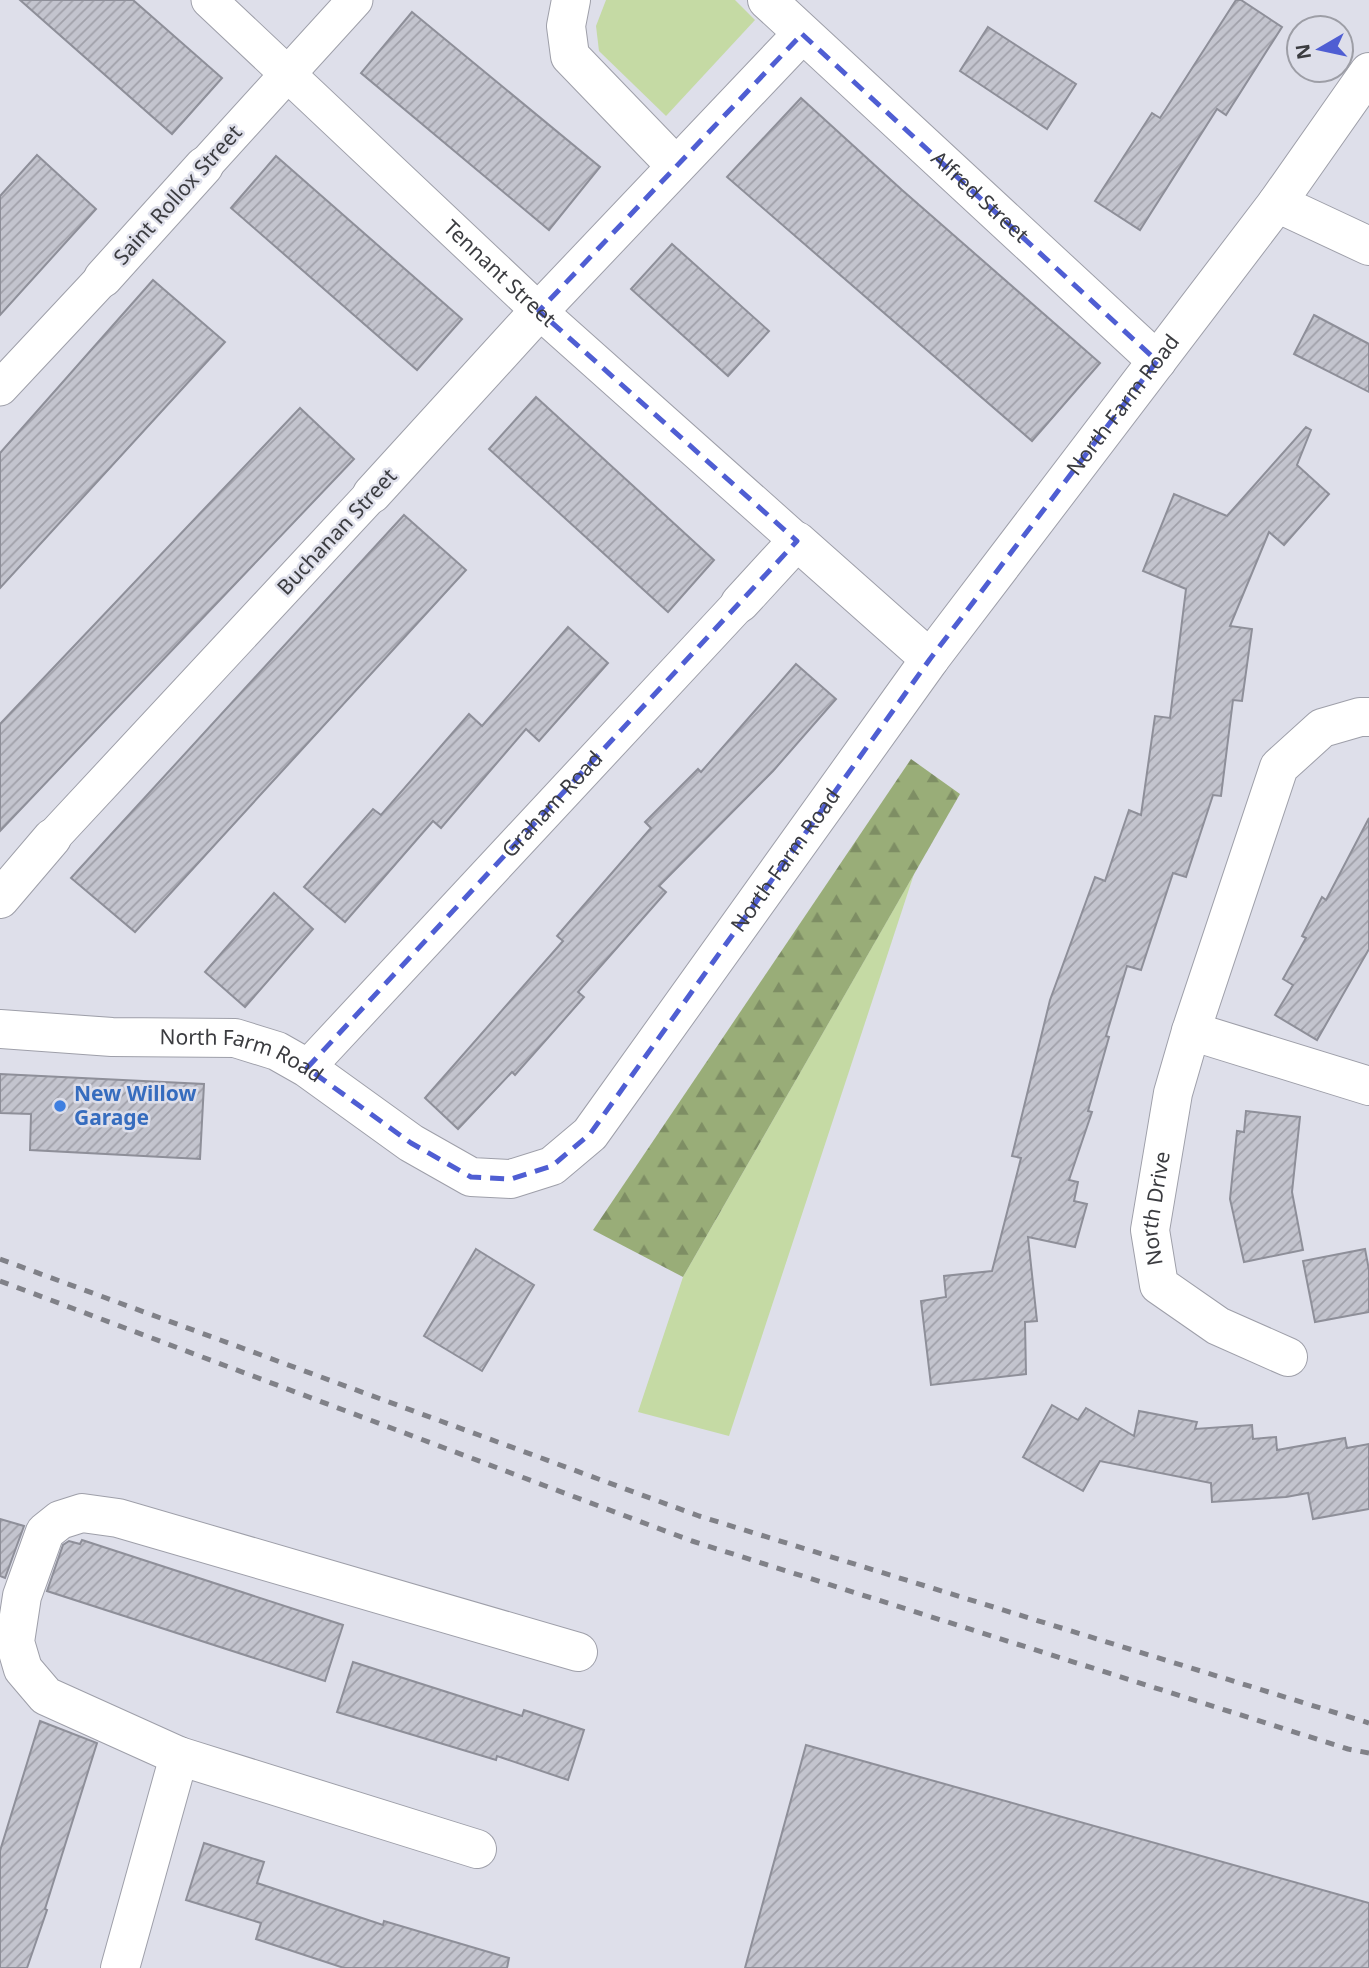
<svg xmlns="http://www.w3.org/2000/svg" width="1369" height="1968" font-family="'Noto Sans',sans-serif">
  <defs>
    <pattern id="forest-firs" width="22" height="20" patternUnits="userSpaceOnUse" patternTransform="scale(1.75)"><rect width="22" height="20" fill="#99ad78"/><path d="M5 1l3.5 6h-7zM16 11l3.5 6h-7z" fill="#7e8e64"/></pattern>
    <pattern id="building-hatch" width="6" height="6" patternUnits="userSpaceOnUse" patternTransform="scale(1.75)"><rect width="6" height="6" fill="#c3c4ce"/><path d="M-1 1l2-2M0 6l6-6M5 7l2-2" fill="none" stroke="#a0a0a9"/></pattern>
  </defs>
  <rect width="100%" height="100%" fill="#dedfea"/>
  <g fill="#c5daa4">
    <polygon points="606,0 735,0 755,20 666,116 599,51 596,26"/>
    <polygon points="914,874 729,1436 638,1412 683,1277"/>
  </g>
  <polygon fill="url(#forest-firs)" points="911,759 960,794 683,1277 593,1230"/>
  <g fill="url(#building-hatch)" stroke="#8e8f99" stroke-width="2">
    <polygon points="20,0 133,0 222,78 172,134"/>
    <polygon points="1236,0 1241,0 1282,27 1226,115 1217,109 1140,230 1095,201 1152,113 1160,118"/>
    <polygon points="412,12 600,167 549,230 361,73"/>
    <polygon points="988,27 1076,84 1047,129 960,71"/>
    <polygon points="801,98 902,190 1100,363 1032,441 727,177"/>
    <polygon points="37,155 96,209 0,315 0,196"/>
    <polygon points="276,156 462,319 417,370 231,208"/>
    <polygon points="672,244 769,331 728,376 631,289"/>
    <polygon points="153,280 225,342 0,588 0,453"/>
    <polygon points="1314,315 1369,344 1369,392 1294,354"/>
    <polygon points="536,397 714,560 668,612 489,449"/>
    <polygon points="300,408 354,459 0,831 0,724"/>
    <polygon points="1306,427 1311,430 1297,465 1329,494 1284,545 1269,532 1230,626 1252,629 1242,701 1233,700 1221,796 1213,795 1186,877 1173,873 1141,970 1127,966 1106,1036 1109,1037 1088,1111 1092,1112 1069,1180 1078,1182 1074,1201 1087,1204 1075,1247 1028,1237 1037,1321 1025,1322 1026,1374 931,1385 921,1301 946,1297 944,1276 992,1271 1021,1158 1012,1156 1050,1000 1095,877 1105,881 1129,810 1141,815 1155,716 1170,718 1186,589 1143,571 1174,494 1227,516"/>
    <polygon points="404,515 466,570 135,932 71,878"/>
    <polygon points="568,627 608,663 539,741 526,729 441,828 433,821 345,922 304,887 373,809 381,815 469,714 482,726"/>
    <polygon points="796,664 836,699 773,771 659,886 666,892 578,992 584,997 515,1075 512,1072 458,1129 425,1098 563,941 557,936 651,828 645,822 698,769 701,772"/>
    <polygon points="1369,818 1369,949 1317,1040 1275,1015 1293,985 1283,979 1306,938 1302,936 1322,897 1326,900"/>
    <polygon points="274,893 313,929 245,1007 205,972"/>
    <polygon points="0,1074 204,1084 200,1159 30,1150 31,1114 0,1113"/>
    <polygon points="1246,1111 1300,1117 1292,1192 1303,1250 1244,1262 1230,1199 1237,1131 1244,1132"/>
    <polygon points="476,1249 534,1285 482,1371 424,1336"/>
    <polygon points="1365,1249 1369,1270 1369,1312 1315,1322 1303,1261"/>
    <polygon points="1052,1405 1078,1420 1086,1408 1134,1436 1139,1411 1197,1422 1195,1429 1252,1425 1253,1439 1276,1437 1277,1450 1345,1438 1347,1448 1369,1444 1369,1509 1313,1519 1308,1493 1286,1497 1212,1502 1211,1483 1100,1461 1083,1491 1023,1457"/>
    <polygon points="0,1519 24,1526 5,1578 0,1576"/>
    <polygon points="82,1540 343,1625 325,1681 47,1591 63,1545 69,1541 80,1544"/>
    <polygon points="353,1662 522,1716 524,1710 584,1730 568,1780 497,1756 496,1760 337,1712"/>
    <polygon points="40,1721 97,1743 45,1909 47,1910 27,1968 0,1968 0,1851"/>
    <polygon points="806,1745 1369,1903 1369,1968 745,1968"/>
    <polygon points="204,1843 264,1862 257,1883 383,1925 384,1921 509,1958 507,1968 344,1968 256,1939 261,1923 186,1900"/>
  </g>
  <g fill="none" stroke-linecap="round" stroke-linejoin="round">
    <defs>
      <g id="pedestrian">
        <path id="s1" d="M209 0 539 311 797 541"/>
        <polyline points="204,166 355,0"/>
        <polyline points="0,388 103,278"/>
        <polyline points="52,838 372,494"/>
        <path id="s2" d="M307 1068 740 603"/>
      </g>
      <g id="minor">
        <polyline points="571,0 566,26 570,56 676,166"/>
        <path id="s3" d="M767 0 1157 361"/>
        <polyline points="1277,203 1369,246"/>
        <polyline points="103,278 204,166"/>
        <polyline points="372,494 539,311 802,34"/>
        <polyline points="740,603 797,541 930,659"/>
        <polyline points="0,899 52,838"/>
        <path id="s4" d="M0 1029 112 1037 235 1038 277 1051 307 1068 411 1143 471 1177 511 1179 552 1166 590 1134 930 659 1277 203 1369 72"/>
        <polyline points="1191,1031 1369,1086"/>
        <path id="s5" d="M1288 1357 1218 1326 1159 1285 1150 1230 1173 1093 1191 1031 1279 767 1322 728 1360 717H1369"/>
        <polyline points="179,1756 46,1696 23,1669 15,1642 22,1596 45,1532 60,1520 82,1513 118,1518 578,1652"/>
        <polyline points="120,1968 179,1756 477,1849"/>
      </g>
    </defs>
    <use href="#pedestrian" stroke="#9e9fa9" stroke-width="37"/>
    <use href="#minor" stroke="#9e9fa9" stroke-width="40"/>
    <use href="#pedestrian" stroke="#fff" stroke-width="35"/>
    <use href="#minor" stroke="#fff" stroke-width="38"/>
    <g stroke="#808188" stroke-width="5" stroke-dasharray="9 9" stroke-linecap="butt">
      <polyline points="0,1259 699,1516 1369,1723"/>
      <polyline points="0,1281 692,1541 1348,1749 1369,1753"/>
    </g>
  </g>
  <path fill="none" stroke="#4f5ed3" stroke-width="5" stroke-dasharray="14 9" stroke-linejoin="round" d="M802 34 1157 361 930 659 590 1134 552 1166 511 1179 471 1177 411 1143 307 1068 797 541 539 311Z"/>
  <circle fill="#3f7fe0" stroke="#dedfea" stroke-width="2.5" cx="60" cy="1106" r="7"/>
  <g text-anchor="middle" stroke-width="5" stroke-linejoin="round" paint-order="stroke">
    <g font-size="21" fill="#3b3c40" stroke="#dedfea">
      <text transform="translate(178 195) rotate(-48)" y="7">Saint Rollox Street</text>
      <text dy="7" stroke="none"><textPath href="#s3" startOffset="290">Alfred Street</textPath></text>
      <text dy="7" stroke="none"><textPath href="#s1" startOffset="399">Tennant Street</textPath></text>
      <text dy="7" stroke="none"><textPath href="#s4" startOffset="1547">North Farm Road</textPath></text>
      <text transform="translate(337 532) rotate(-47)" y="7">Buchanan Street</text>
      <text dy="7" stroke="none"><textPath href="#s2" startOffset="360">Graham Road</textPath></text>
      <text dy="7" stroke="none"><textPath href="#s4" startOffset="980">North Farm Road</textPath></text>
      <text dy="7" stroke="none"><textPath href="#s4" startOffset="245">North Farm Road</textPath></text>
      <text dy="7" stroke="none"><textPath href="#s5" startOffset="226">North Drive</textPath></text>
    </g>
    <g font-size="21" font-weight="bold" fill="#366cbe" stroke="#dedfea" text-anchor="start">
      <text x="74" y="1101">New Willow<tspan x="74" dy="24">Garage</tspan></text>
    </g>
  </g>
  <g transform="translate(1320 49) rotate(261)"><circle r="33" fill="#dedfea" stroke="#9d9ea6" stroke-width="2"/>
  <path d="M0-5L12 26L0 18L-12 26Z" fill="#4f5ed3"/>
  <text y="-10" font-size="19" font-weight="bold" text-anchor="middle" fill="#3b3c40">N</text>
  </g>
</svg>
